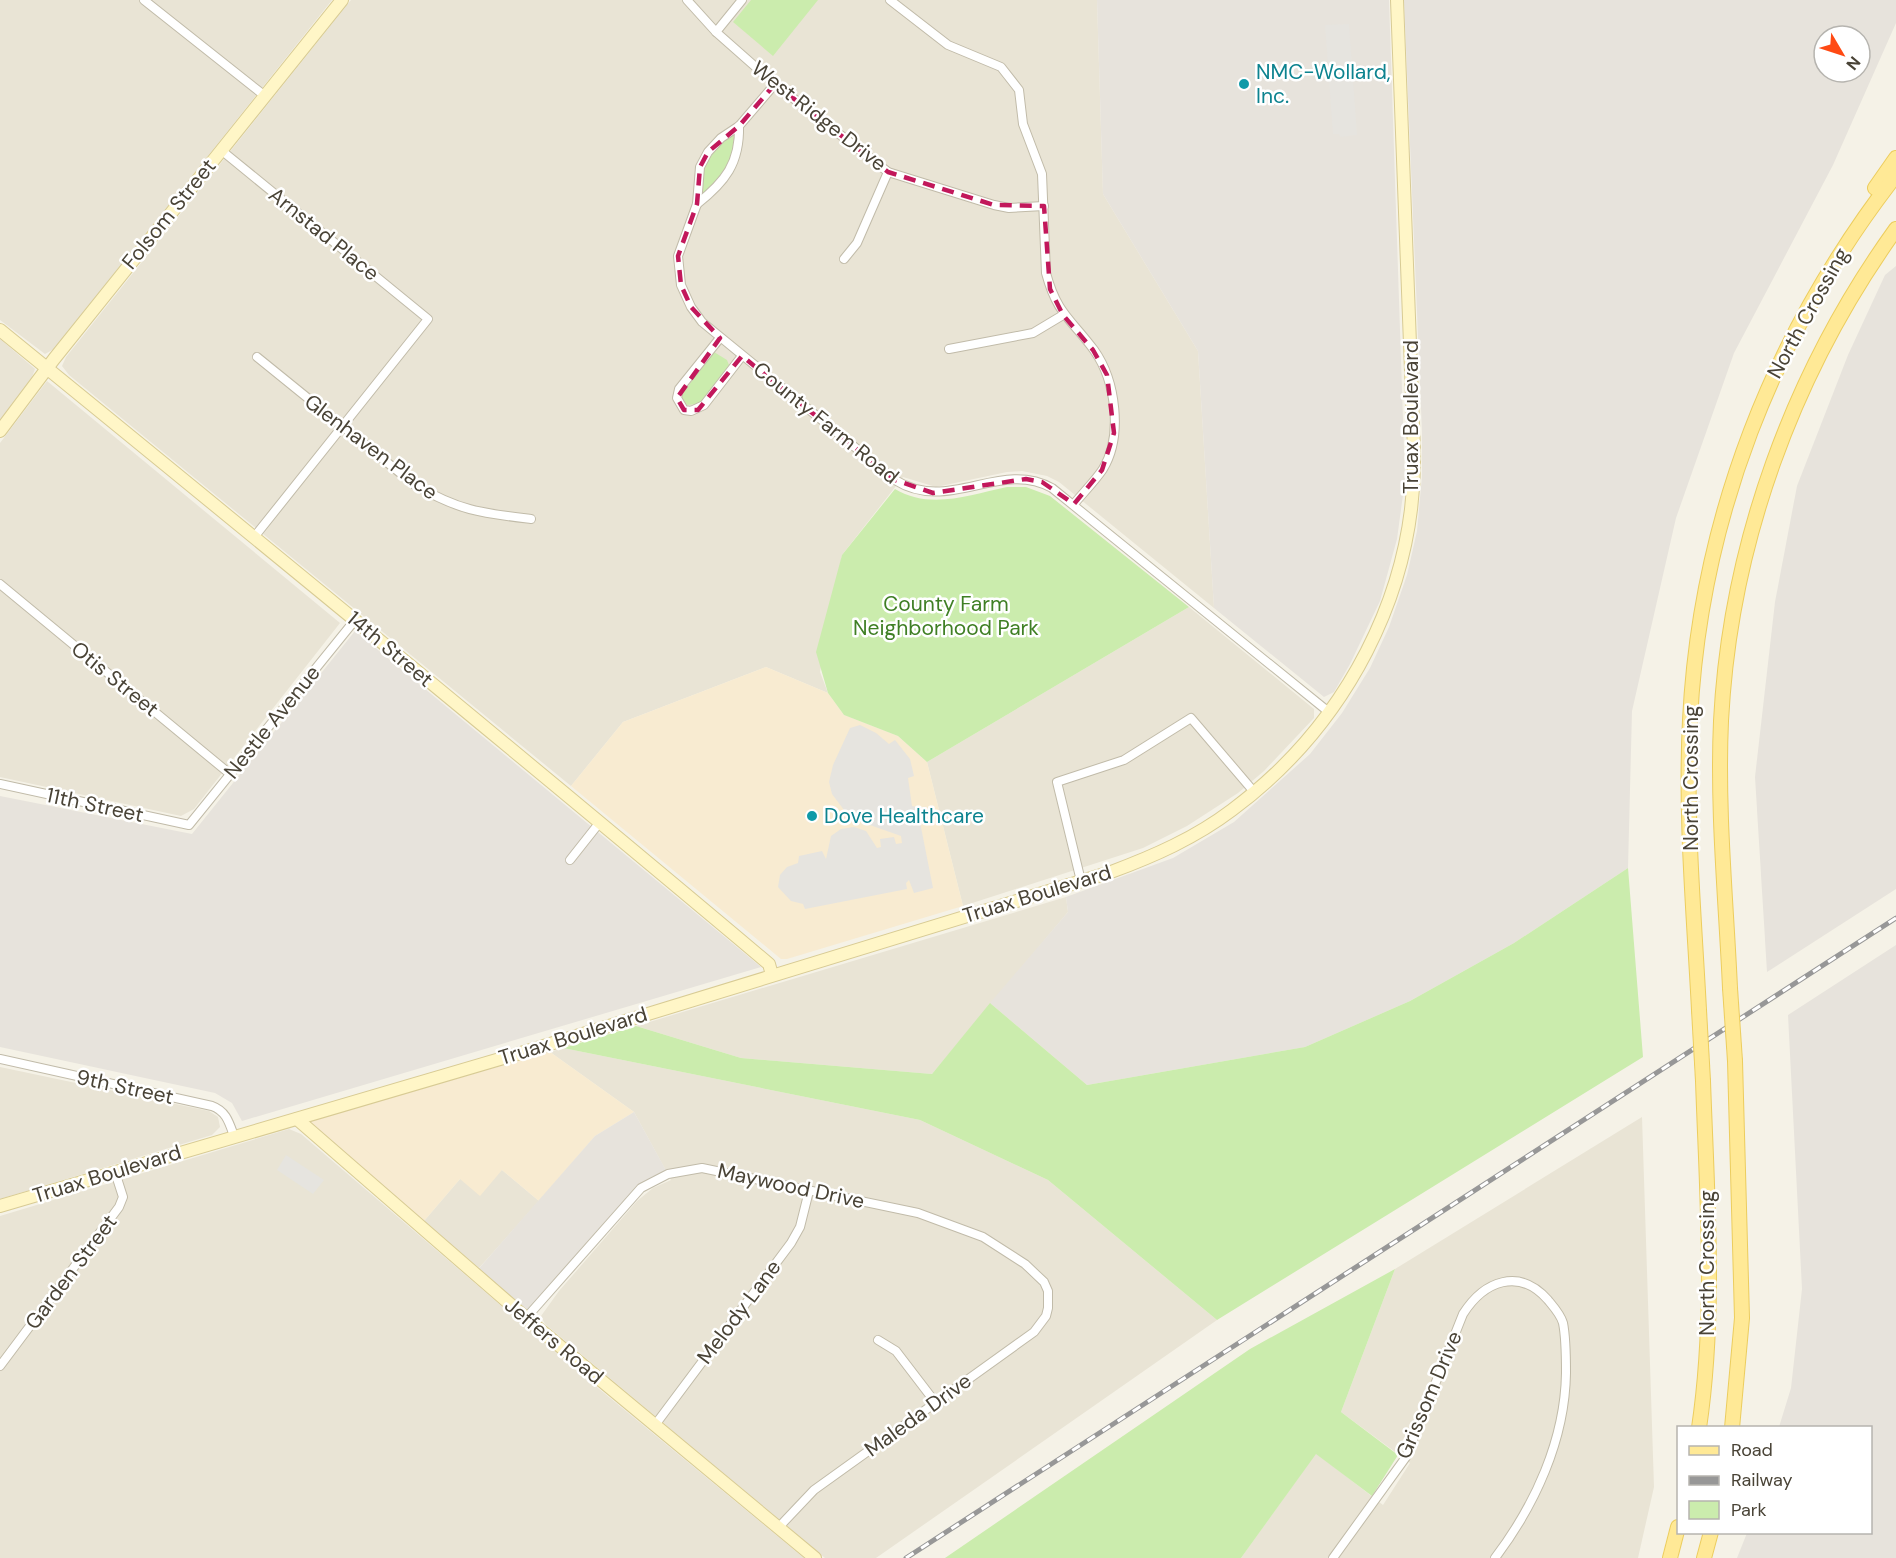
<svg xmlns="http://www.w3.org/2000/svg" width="1896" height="1558" font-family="'DM Sans',sans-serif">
  <rect width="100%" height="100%" fill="#f5f2e7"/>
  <g fill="#e9e4d5">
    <polygon points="0,0 332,0 54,349 45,354 0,320"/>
    <polygon points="351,0 1097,0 1103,194 1198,351 1214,608 1059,482 1047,476 1022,471 1007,472 936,487 903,477 842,555 820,672 828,693 766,667 623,722 571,786 69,375 62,366 66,357"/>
    <polygon points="0,339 35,369 32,377 0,421"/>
    <polygon points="47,381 340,623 194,809 181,816 0,777 0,443"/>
    <polygon points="1189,607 1314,709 1314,718 1264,771 1238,793 1187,826 1143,848 963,906 927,762"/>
    <polygon points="1066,897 1068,912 932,1074 741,1058 636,1026"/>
    <polygon points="563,1048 920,1120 1048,1180 1217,1320 876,1558 825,1558 545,1324 541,1316 559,1291 637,1201 653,1188 671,1180 634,1112 550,1052"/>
    <polygon points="0,1067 209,1111 218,1117 220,1127 212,1135 0,1199"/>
    <polygon points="1642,1117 1654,1487 1638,1558 1241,1558 1316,1453 1383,1505 1410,1463 1341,1412 1395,1269"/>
    <polygon points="289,1129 301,1134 581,1374 804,1558 0,1558 0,1216"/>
    <polygon points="502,1170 539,1201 479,1268 424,1221 460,1179"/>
  </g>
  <g fill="#f8ebd1">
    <polygon points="766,667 828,693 844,715 898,736 927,762 963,906 787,959 781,959 571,786 623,722"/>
    <polygon points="550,1052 634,1112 595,1136 539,1201 502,1170 480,1196 460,1179 424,1221 309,1121"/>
  </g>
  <g fill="#e7e3dc" fill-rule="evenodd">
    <polygon points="1097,0 1389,0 1405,480 1397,539 1380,601 1350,664 1334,692 1324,697 1214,608 1198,351 1103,194"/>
    <path d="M1404 0H1896V23L1833 165 1734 353 1676 518 1632 711 1628 868 1514 943 1410 1001 1305 1047 1087 1085 990 1003 1068 912 1066 897 1173 858 1234 822 1310 754 1342 713 1370 668 1389 627 1407 575 1417 531 1422 476V432ZM1824 36H1860V72H1824Z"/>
    <polygon points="1896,266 1896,889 1767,972 1755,777 1775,602 1797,486 1848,355 1885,275"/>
    <polygon points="355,631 761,967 242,1121 232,1103 215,1093 0,1047 0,796 192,834"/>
    <polygon points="1896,945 1896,1558 1737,1558 1747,1533 1870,1532 1870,1428 1779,1427 1791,1388 1802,1289 1788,1015"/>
    <polygon points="634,1112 668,1174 653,1180 526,1318 475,1273 595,1136"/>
  </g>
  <g fill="#cbecad">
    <polygon points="751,0 818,0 773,56 733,22"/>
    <path d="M732 135H735C734 158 723 182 702 194 694 171 715 148 732 135Z"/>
    <polygon points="714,352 727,360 729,365 699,404 687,405 682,401 682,394"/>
    <path d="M1007 487H1026L1050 496 1189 607 927 762 898 736 844 715 828 693 816 652 842 555 895 489C930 510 969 495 1007 487Z"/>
    <polygon points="1628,868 1643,1057 1217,1320 1048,1180 920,1120 563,1048 636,1026 741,1058 932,1074 990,1003 1087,1085 1305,1047 1410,1001 1514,943"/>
    <polygon points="1395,1269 1341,1412 1398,1455 1372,1496 1316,1454 1241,1558 945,1558 1250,1349"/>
  </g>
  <g fill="#e6e4df">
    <polygon points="1349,24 1357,135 1340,137 1339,134 1333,134 1325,25"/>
    <polygon points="860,725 876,733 889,744 895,740 910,759 914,776 908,778 912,806 917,807 933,888 914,893 909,880 906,883 907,889 805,909 803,904 791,901 778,887 780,875 787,867 798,863 799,856 822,851 826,859 831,836 841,829 854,827 866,831 877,848 881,847 880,839 894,837 896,844 902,843 901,836 850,818 832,794 829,782 833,765 850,728"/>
    <polygon points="286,1155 324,1180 313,1194 277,1170"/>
  </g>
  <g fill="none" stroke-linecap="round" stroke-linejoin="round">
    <defs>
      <g id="street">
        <polyline points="144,0 265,96"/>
        <polyline points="687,0 716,32 775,84 888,172 994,205 1009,208 1044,206"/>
        <path d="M890 0 948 45 1001 67 1019 90 1023 124 1042 174 1046 273C1057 314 1071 319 1094 350 1116 381 1123 436 1103 469 1095 481 1083 493 1074 504"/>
        <polyline points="716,32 742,0"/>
        <path d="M775 84 739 126 721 138 708 152 700 167 697 204 678 256 681 285 691 307 702 322 895 480C949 514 1000 459 1052 488L1330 713"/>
        <polyline points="221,150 428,319 255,536"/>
        <path d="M697 204C725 182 740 163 739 126"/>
        <polyline points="844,259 857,243 888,172"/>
        <polyline points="720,338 679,389 677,398 684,410 691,411 704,405 742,356"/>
        <polyline points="949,349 1033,333 1063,315"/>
        <path d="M257 357 415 485C460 511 481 513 531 519"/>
        <polyline points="0,584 230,774"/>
        <polyline points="0,784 189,825 355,620"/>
        <polyline points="570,860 600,822"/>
        <polyline points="1081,881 1057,782 1124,760 1191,718 1255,793"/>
        <path d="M0 1059 212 1106C226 1111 229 1122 234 1136"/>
        <polyline points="526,1318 641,1188 668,1174 702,1168 918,1213 983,1237 1025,1264 1044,1282 1048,1291 1048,1308 1046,1316 1034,1332 814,1490 778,1528"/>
        <polyline points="878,1340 896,1351 935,1402"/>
        <polyline points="0,1366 119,1207 123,1197 115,1172"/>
        <polyline points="655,1425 791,1243 800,1227 809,1191"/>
        <path d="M1333 1558 1406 1457 1463 1314C1484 1281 1519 1267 1548 1300 1553 1306 1561 1315 1563 1323 1566 1338 1566 1358 1566 1373 1565 1440 1535 1505 1495 1558"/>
      </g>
      <g id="secondary">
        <path d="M0 330C258 540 515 750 769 964L772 975"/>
        <polyline points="0,431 54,359 342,0"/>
        <polyline points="297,1119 526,1318 815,1558"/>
        <path d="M0 1206 524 1052 1111 872C1154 856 1195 838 1232 810 1345 726 1417 592 1414 450L1397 0"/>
      </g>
      <g id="primary">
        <polyline points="1875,188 1896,158"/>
        <path d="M1730 988C1726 900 1717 810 1721 721 1730 545 1793 372 1896 229"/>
        <path d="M1699 1010C1694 913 1685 816 1690 720 1700 520 1773 333 1896 175"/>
        <path d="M1699 1428C1716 1313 1707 1197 1703 1081"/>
        <polyline points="1732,1428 1742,1318 1735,1061"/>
        <polyline points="1670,1558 1678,1527"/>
        <polyline points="1704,1558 1711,1532"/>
      </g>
    </defs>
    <use href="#street" stroke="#c1bba9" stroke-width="10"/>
    <use href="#secondary" stroke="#d8cb94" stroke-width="14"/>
    <use href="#primary" stroke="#eccd5e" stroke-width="16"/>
    <use href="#street" stroke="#fff" stroke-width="8"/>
    <use href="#secondary" stroke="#fff6c7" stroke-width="12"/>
    <use href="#primary" stroke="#ffe996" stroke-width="14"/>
    <defs>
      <polyline id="rail" points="906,1558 1896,918"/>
    </defs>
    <use href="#rail" stroke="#979797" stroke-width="5"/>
    <use href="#rail" stroke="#fff" stroke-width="3" stroke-dasharray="9" stroke-linecap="butt"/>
    <defs>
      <g id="primary-bridge">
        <polyline points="1730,988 1735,1061"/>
        <polyline points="1699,1010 1703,1081"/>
      </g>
    </defs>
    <use href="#primary-bridge" stroke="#eccd5e" stroke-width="16" stroke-linecap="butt"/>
    <use href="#primary-bridge" stroke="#ffe996" stroke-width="14"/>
  </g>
  <path fill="none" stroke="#c2185b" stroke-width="4.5" stroke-dasharray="12 8" stroke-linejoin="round" d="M775 84 888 172 994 205 1044 206 1050 289 1063 315 1093 350 1107 375 1114 433 1102 470 1074 504 1042 482 1026 479 933 493 895 480 742 356 698 410H684L677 398 720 338 691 307 681 285 678 256 697 204 700 167 708 152 739 126Z"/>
  <g fill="#0f9aa8" stroke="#fff" stroke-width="2">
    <circle cx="1244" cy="84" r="6"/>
    <circle cx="812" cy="816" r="6"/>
  </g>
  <g text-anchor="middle" stroke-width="5" stroke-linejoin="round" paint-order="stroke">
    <g font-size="21" fill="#0d838f" stroke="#fff" text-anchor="start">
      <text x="1256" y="79">NMC-Wollard,<tspan x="1256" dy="24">Inc.</tspan></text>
      <text x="824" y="823">Dove Healthcare</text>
    </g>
    <g font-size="21" fill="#494336" stroke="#fff">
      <text transform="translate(819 116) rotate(38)" y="7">West Ridge Drive</text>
      <text transform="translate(169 214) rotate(-51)" y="7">Folsom Street</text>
      <text transform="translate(324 234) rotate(39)" y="7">Arnstad Place</text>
      <text transform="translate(1808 313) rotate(-61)" y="7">North Crossing</text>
      <text transform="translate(1411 417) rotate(-90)" y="7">Truax Boulevard</text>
      <text transform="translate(826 423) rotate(39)" y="7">County Farm Road</text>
      <text transform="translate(371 447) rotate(37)" y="7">Glenhaven Place</text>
      <text transform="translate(390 649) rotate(40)" y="7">14th Street</text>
      <text transform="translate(115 679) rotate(39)" y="7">Otis Street</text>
      <text transform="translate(272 722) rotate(-51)" y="7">Nestle Avenue</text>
      <text transform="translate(1691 778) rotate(-90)" y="7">North Crossing</text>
      <text transform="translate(95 805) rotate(12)" y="7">11th Street</text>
      <text transform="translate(1037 894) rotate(-17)" y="7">Truax Boulevard</text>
      <text transform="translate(573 1036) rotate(-17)" y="7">Truax Boulevard</text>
      <text transform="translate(125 1087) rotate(12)" y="7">9th Street</text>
      <text transform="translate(107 1174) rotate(-17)" y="7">Truax Boulevard</text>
      <text transform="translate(791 1186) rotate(12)" y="7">Maywood Drive</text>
      <text transform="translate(1707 1263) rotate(-90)" y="7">North Crossing</text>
      <text transform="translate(71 1272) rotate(-53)" y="7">Garden Street</text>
      <text transform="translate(739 1312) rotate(-53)" y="7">Melody Lane</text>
      <text transform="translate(554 1341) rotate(40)" y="7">Jeffers Road</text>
      <text transform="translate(1429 1395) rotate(-67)" y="7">Grissom Drive</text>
      <text transform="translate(918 1415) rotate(-36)" y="7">Maleda Drive</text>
    </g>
    <g font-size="21" fill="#3f7f24" stroke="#fff">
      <text x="946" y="611">County Farm<tspan x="946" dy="24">Neighborhood Park</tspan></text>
    </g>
  </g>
  <rect x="1677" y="1426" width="195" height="108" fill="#ffffff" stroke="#b6b4af" stroke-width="1.5"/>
  <rect x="1689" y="1446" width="30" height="9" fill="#ffe996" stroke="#b6b4af" stroke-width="1.5"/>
  <text x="1731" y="1456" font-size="18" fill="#494336">Road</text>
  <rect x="1689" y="1476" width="30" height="9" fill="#979797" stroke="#b6b4af" stroke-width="1.5"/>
  <text x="1731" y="1486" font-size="18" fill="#494336">Railway</text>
  <rect x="1689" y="1501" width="30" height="18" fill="#cbecad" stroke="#b6b4af" stroke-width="1.5"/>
  <text x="1731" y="1516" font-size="18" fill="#494336">Park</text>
  <g transform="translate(1842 54) rotate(129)"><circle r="28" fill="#ffffff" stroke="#b6b4af" stroke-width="1.5"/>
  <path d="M0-4.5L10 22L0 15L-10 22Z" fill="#ff4a14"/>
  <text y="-9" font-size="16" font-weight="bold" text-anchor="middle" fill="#494336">N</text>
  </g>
</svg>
